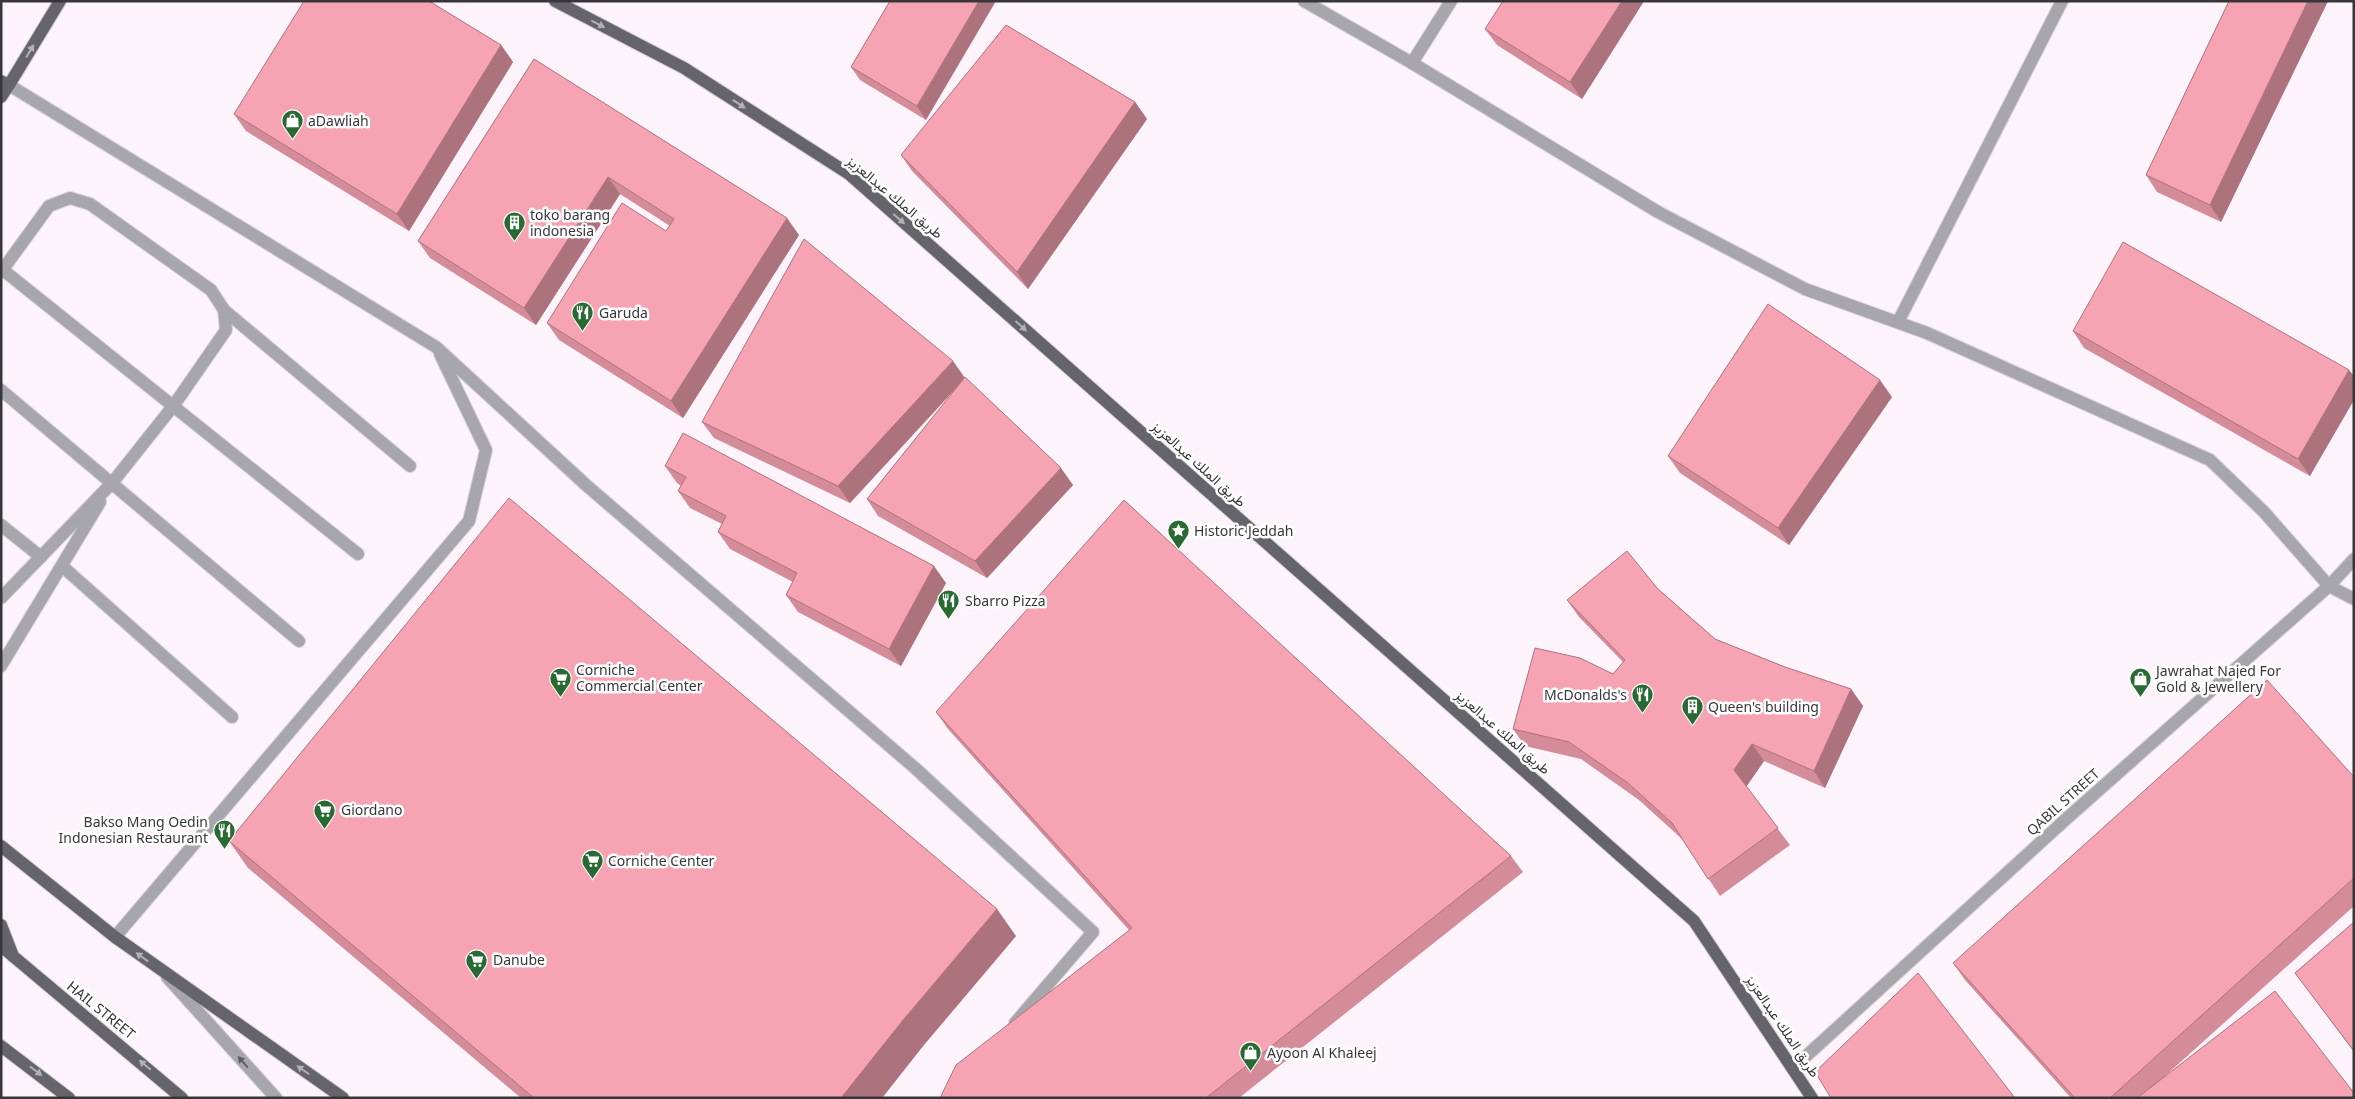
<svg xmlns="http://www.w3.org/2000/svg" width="2355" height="1099" font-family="'Noto Sans',Vazirmatn,sans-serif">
  <rect width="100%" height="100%" fill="#fcf4fa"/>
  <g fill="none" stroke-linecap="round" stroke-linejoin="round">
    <defs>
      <g id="minor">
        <polyline points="1304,1 1412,63 1658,212 1805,289 1927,333 2210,460 2264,512 2329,586 2354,599"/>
        <polyline points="1412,63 1451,1"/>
        <polyline points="9,85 436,347 586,485 915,768 1093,932 1015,1023"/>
        <polyline points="3,270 358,554"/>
        <polyline points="1,272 49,206 70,198 90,204 211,290 224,310 226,330 174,405 112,483 1,598"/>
        <polyline points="224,310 410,466"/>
        <polyline points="1898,322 2062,1"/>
        <polyline points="1,390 299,641"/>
        <polyline points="1,525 41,557"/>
        <polyline points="62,566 232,717"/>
        <polyline points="1,666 100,502"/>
        <polyline points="115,937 469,521 486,450 440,354"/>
        <polyline points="167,977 276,1098"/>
        <polyline points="1793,1068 2065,820 2329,586 2354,559"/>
      </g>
      <g id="major">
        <polyline points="555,1 684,68 849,174 1694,921 1812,1098"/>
        <polyline points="1,81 9,85 60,1"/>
        <polyline points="1,97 9,85"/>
        <polyline points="1,846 115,937 343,1098"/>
        <polyline points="1,925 13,956"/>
        <polyline points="1,946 182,1098"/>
        <polyline points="1,1046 69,1098"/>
      </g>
    </defs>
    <use href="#minor" stroke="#d9d2d7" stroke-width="14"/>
    <use href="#major" stroke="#d9d2d7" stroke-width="14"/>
    <use href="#minor" stroke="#a7a6aa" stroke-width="12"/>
    <use href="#major" stroke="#66646b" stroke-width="12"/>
  </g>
  <g fill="#d48c9a">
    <polygon points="890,1 926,120 860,80 851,67"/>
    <polygon points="1503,1 1644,1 1582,99 1497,45 1485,29"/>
    <polygon points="2229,1 2328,1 2221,222 2157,192 2146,175"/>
    <polygon points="501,45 513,62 409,231 246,131 234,114"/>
    <polygon points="534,59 799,235 683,418 559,340 547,323 666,231 670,226 620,194 536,325 430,258 418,241"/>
    <polygon points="1135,102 1147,119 1028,289 912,171 901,155"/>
    <polygon points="2073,331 2349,370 2310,476 2084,348"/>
    <polygon points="964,378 1073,485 987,578 878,516 867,499 961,383 850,503 714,438 702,422"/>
    <polygon points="1892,397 1789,545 1680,473 1668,456"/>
    <polygon points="665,466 946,583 901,666 798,612 786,595 793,582 730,549 718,532 722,524 690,508 678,491 681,486 677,483"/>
    <polygon points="1658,589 1715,639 1785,667 1851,689 1863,706 1825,788 1764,761 1746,787 1790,845 1720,896 1682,839 1639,800 1581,759 1525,746 1513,729 1613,674 1623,662 1579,617 1567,600"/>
    <polygon points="936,712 1511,856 1523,872 1239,1098 940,1098 1129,930 948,729"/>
    <polygon points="2354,777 2354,906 2165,1076 2354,1098 2071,1098 1965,980 1953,963"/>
    <polygon points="229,841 1016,936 923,1046 882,1098 521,1098 248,868"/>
    <polygon points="2354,922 2354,1052 2295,973"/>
  </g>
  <g fill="#ac727d">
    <polygon points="979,1 996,1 926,120 917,106"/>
    <polygon points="1622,1 1644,1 1582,99 1570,82"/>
    <polygon points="2308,1 2328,1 2221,222 2210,205"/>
    <polygon points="501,45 513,62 409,231 397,214"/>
    <polygon points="1135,102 1147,119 1028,289 1017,272"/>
    <polygon points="608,177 620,194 536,325 524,308"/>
    <polygon points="787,218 799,235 683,418 671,401"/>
    <polygon points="953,361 965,378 850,503 838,486"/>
    <polygon points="2349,370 2354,376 2354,400 2310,476 2298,459"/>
    <polygon points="1880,380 1892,397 1789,545 1778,528"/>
    <polygon points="1061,468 1073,485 987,578 975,561"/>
    <polygon points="934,566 946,583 901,666 889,649"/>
    <polygon points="1851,689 1863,706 1825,788 1814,771"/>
    <polygon points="1752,744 1764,761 1746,787 1734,770"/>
    <polygon points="997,909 1016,936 923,1046 882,1098 841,1098 904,1019"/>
  </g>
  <g fill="#f6a3b3" stroke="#ac727d">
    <polygon points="304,1 429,1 501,45 397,214 234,114"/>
    <polygon points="890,1 979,1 917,106 851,67"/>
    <polygon points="1503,1 1622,1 1570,82 1485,29"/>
    <polygon points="2229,1 2308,1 2210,205 2146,175"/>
    <polygon points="1006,25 1135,102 1017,272 901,155"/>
    <polygon points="534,59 787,218 671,401 547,323 622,203 666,231 674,219 608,177 524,308 418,241"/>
    <polygon points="804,239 953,361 838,486 702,422"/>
    <polygon points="2123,242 2349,370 2298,459 2073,331"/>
    <polygon points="1768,304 1880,380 1778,528 1668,456"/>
    <polygon points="965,377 1061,468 975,561 867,499"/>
    <polygon points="683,433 934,566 889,649 786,595 797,573 718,532 726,516 678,491 686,477 665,466"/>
    <polygon points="509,498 997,909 904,1019 841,1098 534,1098 229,841"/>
    <polygon points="1124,500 1511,856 1206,1098 940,1098 956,1065 1132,928 936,712"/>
    <polygon points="1627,551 1658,589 1715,639 1785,667 1851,689 1814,771 1752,744 1734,770 1778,828 1708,879 1672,823 1628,783 1569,742 1513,729 1535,648 1580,658 1613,674 1625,660 1567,600"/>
    <polygon points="2267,680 2354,777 2354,878 2110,1098 2075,1098 1953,963"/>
    <polygon points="2354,922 2354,1051 2295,973"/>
    <polygon points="1918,973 2015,1098 1831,1098 1815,1072"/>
    <polygon points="2275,991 2354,1093 2354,1098 2137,1098"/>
  </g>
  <defs><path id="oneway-solid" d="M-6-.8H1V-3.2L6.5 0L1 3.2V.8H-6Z" transform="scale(1.25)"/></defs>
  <g fill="#b2b2b5">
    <use href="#oneway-solid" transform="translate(598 24) rotate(27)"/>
    <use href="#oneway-solid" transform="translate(30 51) rotate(-59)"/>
    <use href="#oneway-solid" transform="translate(739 104) rotate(33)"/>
    <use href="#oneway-solid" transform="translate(899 219) rotate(41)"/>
    <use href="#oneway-solid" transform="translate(1021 326) rotate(42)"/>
    <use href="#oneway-solid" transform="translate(142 957) rotate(-144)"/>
    <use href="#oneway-solid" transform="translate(145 1065) rotate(-140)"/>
    <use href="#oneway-solid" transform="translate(303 1070) rotate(-145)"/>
    <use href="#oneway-solid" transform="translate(36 1071) rotate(37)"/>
  </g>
  <use fill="#605d61" href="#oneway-solid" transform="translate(243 1062) rotate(-132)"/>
  <defs>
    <symbol id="shop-pin" viewBox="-11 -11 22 30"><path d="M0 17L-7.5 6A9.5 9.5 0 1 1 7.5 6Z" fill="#296a33" stroke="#fff"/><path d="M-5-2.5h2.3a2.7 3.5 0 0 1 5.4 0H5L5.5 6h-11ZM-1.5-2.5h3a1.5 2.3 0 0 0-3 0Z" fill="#fff"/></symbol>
    <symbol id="building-pin" viewBox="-11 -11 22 30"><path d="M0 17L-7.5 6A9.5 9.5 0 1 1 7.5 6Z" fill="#296a33" stroke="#fff"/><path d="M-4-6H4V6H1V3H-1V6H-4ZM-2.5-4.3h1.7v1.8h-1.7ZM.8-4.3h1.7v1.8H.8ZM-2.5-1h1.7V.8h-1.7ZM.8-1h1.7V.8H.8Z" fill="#fff"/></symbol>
    <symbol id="restaurant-pin" viewBox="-11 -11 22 30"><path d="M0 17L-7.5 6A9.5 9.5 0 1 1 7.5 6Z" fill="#296a33" stroke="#fff"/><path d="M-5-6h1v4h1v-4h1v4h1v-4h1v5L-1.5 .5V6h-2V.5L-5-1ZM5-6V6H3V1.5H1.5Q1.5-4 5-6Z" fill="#fff"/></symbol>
    <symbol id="sight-pin" viewBox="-11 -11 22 30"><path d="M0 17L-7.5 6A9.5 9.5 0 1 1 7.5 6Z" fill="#296a33" stroke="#fff"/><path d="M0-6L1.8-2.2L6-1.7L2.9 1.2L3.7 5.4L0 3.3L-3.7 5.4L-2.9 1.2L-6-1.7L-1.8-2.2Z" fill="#fff"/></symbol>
    <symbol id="supermarket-pin" viewBox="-11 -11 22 30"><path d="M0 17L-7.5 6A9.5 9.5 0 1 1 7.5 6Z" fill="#296a33" stroke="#fff"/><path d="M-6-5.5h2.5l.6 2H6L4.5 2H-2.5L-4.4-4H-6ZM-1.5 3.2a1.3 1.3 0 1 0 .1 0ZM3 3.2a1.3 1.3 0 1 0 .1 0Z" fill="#fff"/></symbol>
  </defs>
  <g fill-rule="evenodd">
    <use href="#shop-pin" x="280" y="108" width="25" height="34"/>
    <use href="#building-pin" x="502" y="210" width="25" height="34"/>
    <use href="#restaurant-pin" x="570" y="300" width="25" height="34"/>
    <use href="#sight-pin" x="1166" y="518" width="25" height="34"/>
    <use href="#restaurant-pin" x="936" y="588" width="25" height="34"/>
    <use href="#supermarket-pin" x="548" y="666" width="25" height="34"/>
    <use href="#shop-pin" x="2128" y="666" width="25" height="34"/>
    <use href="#restaurant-pin" x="1630" y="682" width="25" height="34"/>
    <use href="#building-pin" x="1680" y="694" width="25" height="34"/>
    <use href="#supermarket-pin" x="312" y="798" width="25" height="34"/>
    <use href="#restaurant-pin" x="212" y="818" width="25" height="34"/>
    <use href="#supermarket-pin" x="580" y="848" width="25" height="34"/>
    <use href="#supermarket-pin" x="464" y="948" width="25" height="34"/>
    <use href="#shop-pin" x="1238" y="1040" width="25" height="34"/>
  </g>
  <g text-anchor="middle" stroke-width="5" stroke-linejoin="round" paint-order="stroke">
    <g font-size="14" fill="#393639" stroke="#fff" text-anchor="start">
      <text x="308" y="126">aDawliah</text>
      <text x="530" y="220">toko barang<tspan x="530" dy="16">indonesia</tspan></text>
      <text x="599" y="318">Garuda</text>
      <text x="1194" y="536">Historic Jeddah</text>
      <text x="965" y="606">Sbarro Pizza</text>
      <text x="576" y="675">Corniche<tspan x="576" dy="16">Commercial Center</tspan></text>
      <text x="2156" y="676">Jawrahat Najed For<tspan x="2156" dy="16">Gold &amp; Jewellery</tspan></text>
      <text x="1627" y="700" text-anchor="end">McDonalds's</text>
      <text x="1708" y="712">Queen's building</text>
      <text x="341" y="815">Giordano</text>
      <text x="208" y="827" text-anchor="end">Bakso Mang Oedin<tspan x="208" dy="16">Indonesian Restaurant</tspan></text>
      <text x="608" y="866">Corniche Center</text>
      <text x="493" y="965">Danube</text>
      <text x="1267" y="1058">Ayoon Al Khaleej</text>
    </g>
    <g font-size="14" fill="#393639" stroke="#fff">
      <text transform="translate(895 197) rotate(40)" y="5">طريق الملك عبدالعزيز</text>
      <text transform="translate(1199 464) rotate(42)" y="5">طريق الملك عبدالعزيز</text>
      <text transform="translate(1503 732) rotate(41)" y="5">طريق الملك عبدالعزيز</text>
      <text transform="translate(2063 802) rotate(-42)" y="5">QABIL STREET</text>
      <text transform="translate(101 1010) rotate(39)" y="5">HAIL STREET</text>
      <text transform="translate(1783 1026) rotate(56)" y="5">طريق الملك عبدالعزيز</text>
    </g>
  </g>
  <rect width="2355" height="1099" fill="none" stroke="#393639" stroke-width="5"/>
</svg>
